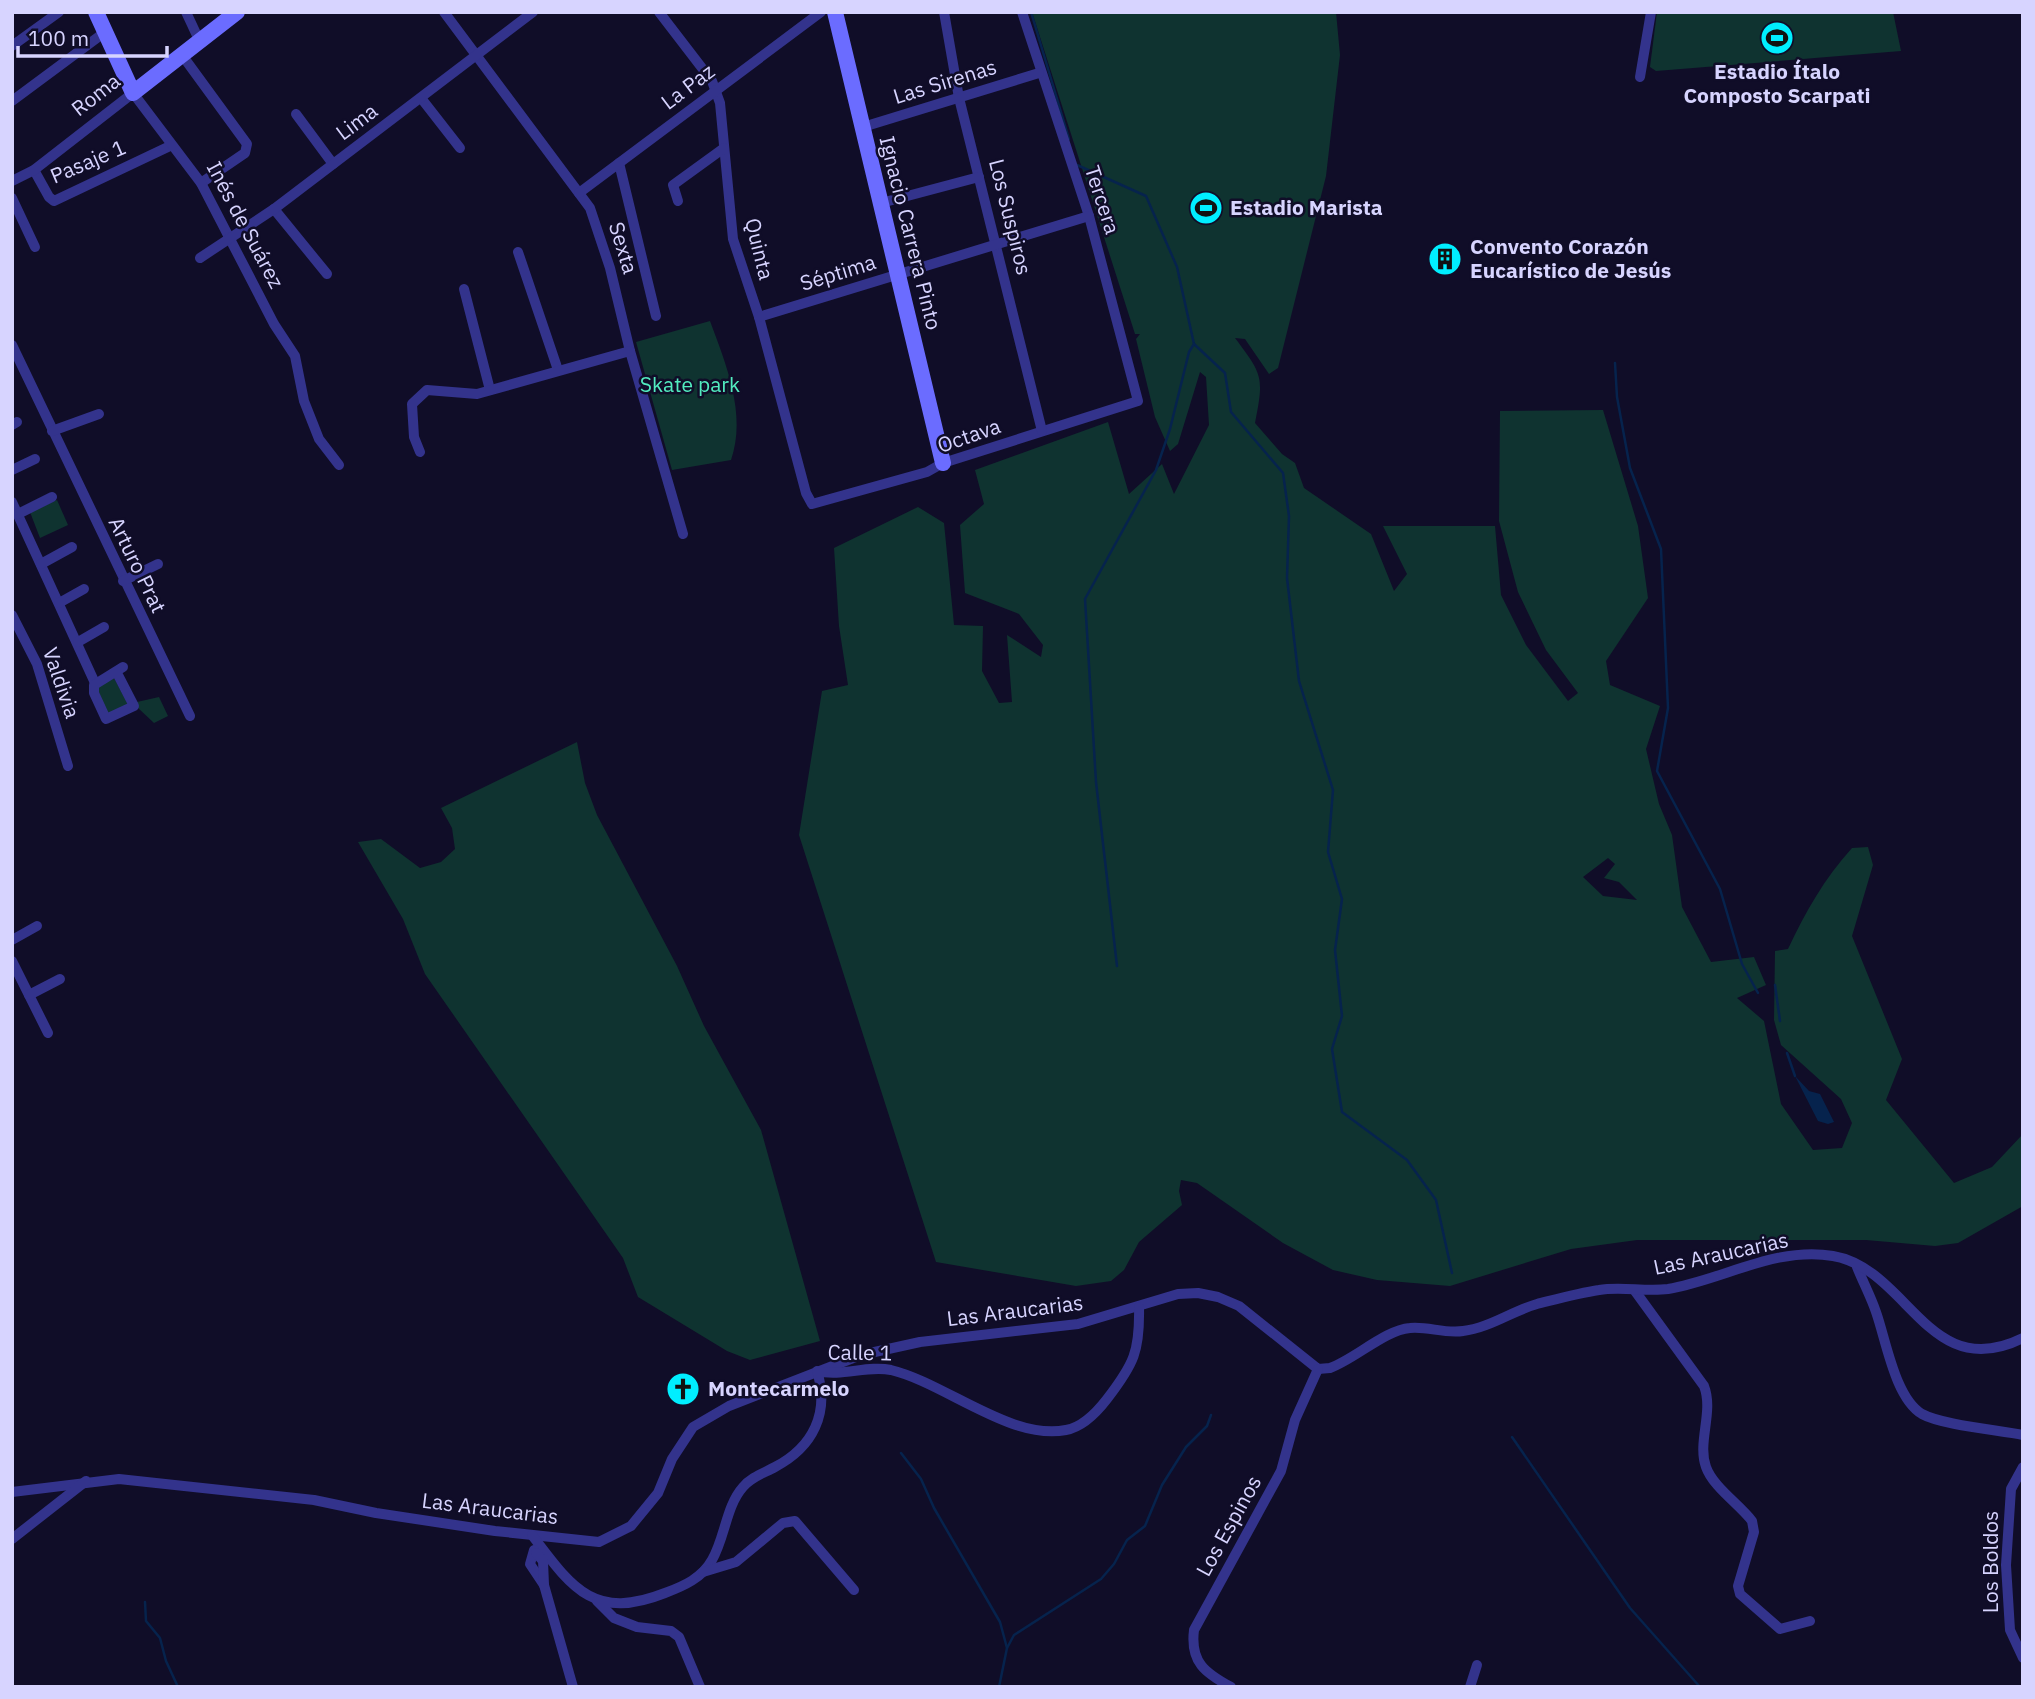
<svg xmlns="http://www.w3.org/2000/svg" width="2035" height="1699" font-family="'IBM Plex Sans',sans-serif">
  <rect width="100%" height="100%" fill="#100d28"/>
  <g fill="#0f3330" fill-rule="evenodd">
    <path d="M1032 12H1336L1340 55 1326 176 1278 368 1269 374 1245 339 1235 338C1263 375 1264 377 1255 423L1282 454 1295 463 1304 488 1371 534 1394 591 1407 574 1383 526H1495L1501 595 1526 645 1568 701 1578 693 1546 650 1518 592 1499 521 1500 411 1603 410 1638 526 1648 598 1606 661 1610 685 1660 706 1646 749 1659 804 1672 835 1682 907 1711 962 1754 957 1766 985 1737 998 1764 1021 1781 1104 1813 1150 1842 1148 1852 1123 1841 1099 1781 1045 1774 1020 1775 951 1788 949C1806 911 1824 879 1852 848L1868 847 1873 865 1852 936 1902 1059 1886 1100 1954 1183 1992 1167 2023 1134V1206L1958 1243 1935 1246 1866 1240H1637L1571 1249 1450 1286 1377 1280 1333 1270 1283 1243 1197 1183 1181 1180 1179 1191 1182 1205 1139 1242 1124 1270 1111 1281 1076 1286 936 1262 799 835 822 691 848 685 839 626 834 548 918 507 944 523 954 625 983 626 982 671 999 703 1012 702 1007 635 1041 657 1043 645 1019 614 965 593 960 525 984 504 975 470 1108 422 1129 494 1162 464 1174 494 1209 425 1206 377 1200 372 1178 444 1170 451 1155 417 1136 339 1140 334H1135ZM1608 858 1615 864 1604 878 1619 882 1637 900 1603 896 1583 877Z"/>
    <polygon points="1657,12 1893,12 1901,51 1656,71 1650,67"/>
    <path d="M710 321C726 364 747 415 731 460L672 470 636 342Z"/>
    <polygon points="57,500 68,525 40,538 30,512"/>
    <polygon points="114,678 129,706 107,716 97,687"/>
    <polygon points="159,697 168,716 154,723 137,707 137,702"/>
    <polygon points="577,742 585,783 597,815 677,966 704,1026 761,1130 820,1341 750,1360 727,1351 638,1297 623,1258 425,974 403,919 358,842 381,839 420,868 441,862 455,849 452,828 441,808"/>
  </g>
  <polygon fill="#06234d" points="1795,1076 1809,1091 1820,1094 1834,1122 1828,1124 1818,1121"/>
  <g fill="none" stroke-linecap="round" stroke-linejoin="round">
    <g stroke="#06234d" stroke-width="2.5">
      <polyline points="1031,12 1069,139"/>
      <polyline points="1077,165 1146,196 1177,267 1194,344 1225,373 1231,412 1283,473 1289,516 1287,578 1299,681 1333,790 1328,852 1342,899 1335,950 1342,1016 1332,1049 1342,1112 1407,1160 1436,1200 1452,1273"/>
      <polyline points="1615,363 1617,397 1630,468 1661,549 1668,708 1657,771 1720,889 1742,964 1758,993"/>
      <polyline points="1117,966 1096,782 1085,599 1156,470 1170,429 1189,352 1194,344"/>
      <polyline points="1775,985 1780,1021"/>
      <polyline points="1787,1053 1795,1076"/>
      <polyline points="1512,1437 1630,1608 1700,1687"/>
      <polyline points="901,1453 921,1479 934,1508 1000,1622 1007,1648 999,1687"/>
      <polyline points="145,1602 146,1621 160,1638 166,1661 178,1687"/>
      <polyline points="1007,1648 1014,1635 1101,1579 1114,1564 1127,1540 1145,1526 1162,1485 1186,1447 1207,1426 1211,1415"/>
      <polyline points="314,1687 314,1686"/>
    </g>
    <g stroke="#33338c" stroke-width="10">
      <polyline points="186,12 200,42"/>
      <polyline points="444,12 590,208 610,268 630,351 683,534"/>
      <polyline points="659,12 712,81 720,103 733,239 759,317 806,493 812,504 927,472 943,463 1138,401 1089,216 1022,12"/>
      <polyline points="944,12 959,98 1042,431"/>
      <polyline points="12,46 59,12"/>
      <polyline points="182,55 247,144 245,153 201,183"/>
      <polyline points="1640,77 1651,12"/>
      <polyline points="421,98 460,148"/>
      <polyline points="12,101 105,32"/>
      <polyline points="296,114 333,164"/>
      <polyline points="863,127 1039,73"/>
      <polyline points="619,163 656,316"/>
      <polyline points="34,170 49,197 54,201 170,146"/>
      <polyline points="12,181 34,170 133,93 201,183 274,324 295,356 304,401 319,439 339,465"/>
      <polyline points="579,193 821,12"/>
      <polyline points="12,198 35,247"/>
      <polyline points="678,201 673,185 724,148"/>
      <polyline points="881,203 979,177"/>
      <polyline points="274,209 327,274"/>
      <polyline points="518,252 558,370"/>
      <polyline points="200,258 274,209 533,12"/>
      <polyline points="464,289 490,390"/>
      <polyline points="759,317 1089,216"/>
      <polyline points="12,345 190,716"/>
      <polyline points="12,425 17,422"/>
      <polyline points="52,431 99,414"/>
      <polyline points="420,452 414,437 412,404 427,390 477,394 630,351"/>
      <polyline points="12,470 35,459"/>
      <polyline points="12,502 95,683"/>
      <polyline points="18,514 52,497"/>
      <polyline points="41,564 72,547"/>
      <polyline points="123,581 158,564"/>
      <polyline points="59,603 84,589"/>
      <polyline points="12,615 37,664 68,766"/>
      <polyline points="78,642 104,627"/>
      <polyline points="117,673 134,706 106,719 94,693 94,685 123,667"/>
      <polyline points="12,940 37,926"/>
      <polyline points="12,961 48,1033"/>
      <polyline points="29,995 60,979"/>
      <path d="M1857 1267C1863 1282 1871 1297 1876 1312 1886 1340 1895 1398 1922 1414 1942 1425 1998 1430 2023 1435"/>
      <path d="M1635 1291 1704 1386C1714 1412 1697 1442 1706 1467 1713 1487 1739 1504 1752 1521L1754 1532 1738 1586 1740 1594 1780 1629 1810 1621"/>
      <polyline points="2023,1467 2011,1489 2006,1565 2010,1630 2023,1658"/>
      <path d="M12 1492 119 1479 314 1500 376 1513 495 1531 599 1542 631 1526 658 1493 672 1459 693 1427 729 1406 861 1355 920 1342 1078 1324 1178 1294 1198 1293 1218 1297 1239 1306 1318 1369 1330 1368C1355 1359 1385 1330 1410 1328 1427 1326 1445 1334 1463 1331 1489 1328 1512 1311 1537 1304 1557 1299 1579 1293 1599 1290 1621 1286 1645 1292 1668 1289 1722 1280 1776 1246 1833 1256 1909 1269 1928 1385 2023 1338"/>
      <path d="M532 1535C572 1588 594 1621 665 1593 684 1586 702 1578 712 1560 725 1538 726 1506 743 1487 751 1477 764 1473 775 1467 813 1447 830 1413 817 1371 842 1377 867 1365 891 1370 945 1383 1011 1441 1066 1430 1083 1427 1097 1412 1107 1399 1134 1364 1140 1351 1139 1307"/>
      <polyline points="12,1539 86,1481"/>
      <polyline points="534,1550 530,1564 544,1585"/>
      <polyline points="536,1553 543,1561 544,1585 573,1687"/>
      <polyline points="703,1572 736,1562 783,1523 795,1521 854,1590"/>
      <polyline points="597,1601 614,1618 637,1627 671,1631 679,1637 700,1687"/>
      <path d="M1231 1687C1205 1673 1190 1662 1194 1630L1281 1471 1295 1420 1318 1369"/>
      <polyline points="1470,1687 1477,1665"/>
    </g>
    <g stroke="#6b6cff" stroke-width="16">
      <polyline points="96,12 133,93 237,12"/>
      <polyline points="835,12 943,463"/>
    </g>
  </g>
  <defs>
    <symbol id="stadium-disc" viewBox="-11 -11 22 22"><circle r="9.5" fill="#0ef" stroke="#100d28"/><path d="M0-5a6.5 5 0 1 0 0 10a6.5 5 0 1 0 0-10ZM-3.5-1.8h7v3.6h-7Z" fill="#111"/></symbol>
    <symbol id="building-disc" viewBox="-11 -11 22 22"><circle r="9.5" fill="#0ef" stroke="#100d28"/><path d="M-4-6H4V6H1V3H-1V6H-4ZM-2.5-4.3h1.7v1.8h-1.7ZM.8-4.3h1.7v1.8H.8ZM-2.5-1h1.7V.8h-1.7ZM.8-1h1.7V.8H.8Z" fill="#111"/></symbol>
    <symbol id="church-disc" viewBox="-11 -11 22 22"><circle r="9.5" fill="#0ef" stroke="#100d28"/><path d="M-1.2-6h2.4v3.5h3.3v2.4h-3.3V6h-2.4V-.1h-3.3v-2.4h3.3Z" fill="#111"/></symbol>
  </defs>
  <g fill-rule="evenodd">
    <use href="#stadium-disc" x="1758" y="19" width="38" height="38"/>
    <use href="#stadium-disc" x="1187" y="189" width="38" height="38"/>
    <use href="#building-disc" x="1426" y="240" width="38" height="38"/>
    <use href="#church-disc" x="664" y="1370" width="38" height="38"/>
  </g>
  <g text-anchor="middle" stroke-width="5" stroke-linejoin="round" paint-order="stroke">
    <g font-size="21" font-weight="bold" fill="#d7d4ff" stroke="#100d28" text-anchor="start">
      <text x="1777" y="79" text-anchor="middle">Estadio Ítalo<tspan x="1777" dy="24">Composto Scarpati</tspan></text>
      <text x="1230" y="215">Estadio Marista</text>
      <text x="1470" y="254">Convento Corazón<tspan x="1470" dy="24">Eucarístico de Jesús</tspan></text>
      <text x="708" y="1396">Montecarmelo</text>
    </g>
    <g font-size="21" fill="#d7d4ff" stroke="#100d28">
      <text transform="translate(945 82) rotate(-17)" y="7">Las Sirenas</text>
      <text transform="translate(688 87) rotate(-37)" y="7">La Paz</text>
      <text transform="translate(96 95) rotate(-38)" y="7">Roma</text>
      <text transform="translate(357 122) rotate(-37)" y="7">Lima</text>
      <text transform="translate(88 162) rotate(-23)" y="7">Pasaje 1</text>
      <text transform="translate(1102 200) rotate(72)" y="7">Tercera</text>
      <text transform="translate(1010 217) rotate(76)" y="7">Los Suspiros</text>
      <text transform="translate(245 225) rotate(62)" y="7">Inés de Suárez</text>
      <text transform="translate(910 233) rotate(76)" y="7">Ignacio Carrera Pinto</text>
      <text transform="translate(623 248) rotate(73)" y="7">Sexta</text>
      <text transform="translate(759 249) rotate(76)" y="7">Quinta</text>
      <text transform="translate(838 273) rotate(-17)" y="7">Séptima</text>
      <text transform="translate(969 436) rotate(-19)" y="7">Octava</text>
      <text transform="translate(137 565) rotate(64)" y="7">Arturo Prat</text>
      <text transform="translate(61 683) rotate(71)" y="7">Valdivia</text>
      <text transform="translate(1721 1254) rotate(-12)" y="7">Las Araucarias</text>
      <text transform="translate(1015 1311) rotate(-7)" y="7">Las Araucarias</text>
      <text transform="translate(860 1353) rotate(1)" y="7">Calle 1</text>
      <text transform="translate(490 1509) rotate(7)" y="7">Las Araucarias</text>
      <text transform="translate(1229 1526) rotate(-61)" y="7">Los Espinos</text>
      <text transform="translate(1991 1562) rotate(-90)" y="7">Los Boldos</text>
    </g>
    <g font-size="21" fill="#52ecc0" stroke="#100d28">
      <text x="690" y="392">Skate park</text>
    </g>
  </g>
  <rect width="2035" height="1699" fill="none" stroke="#d7d4ff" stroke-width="28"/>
  <path d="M18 46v10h149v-10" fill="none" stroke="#d7d4ff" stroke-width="3.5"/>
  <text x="28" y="46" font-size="21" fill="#d7d4ff" stroke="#100d28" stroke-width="5" paint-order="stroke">100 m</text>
</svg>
